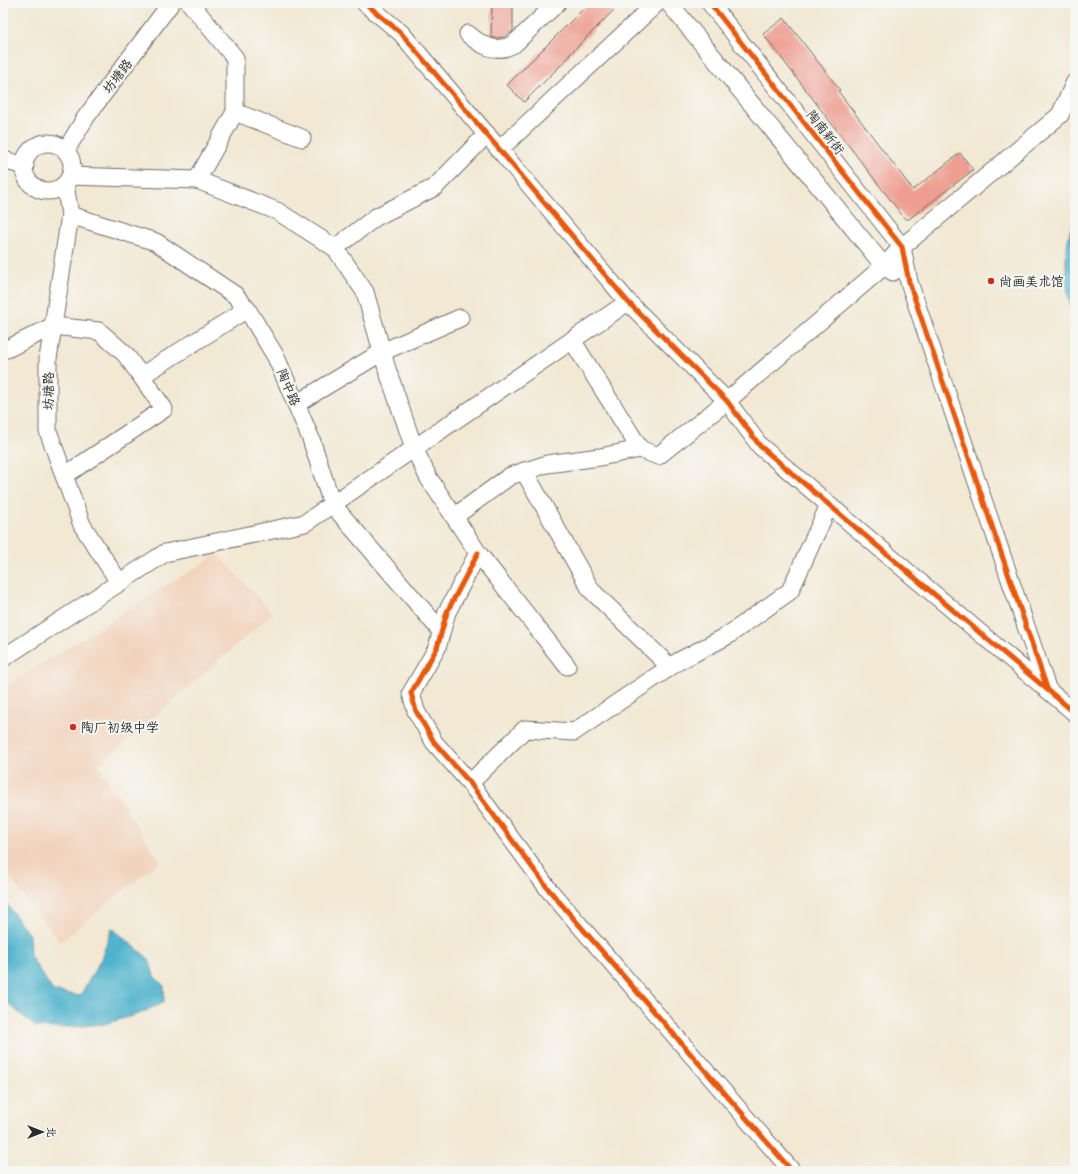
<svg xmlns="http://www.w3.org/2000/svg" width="1078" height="1174" font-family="'Patrick Hand','LXGW WenKai TC',sans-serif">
  <rect width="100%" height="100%" fill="#f6f6f2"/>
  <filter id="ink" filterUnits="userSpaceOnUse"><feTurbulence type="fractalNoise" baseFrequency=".025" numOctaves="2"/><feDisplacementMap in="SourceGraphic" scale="8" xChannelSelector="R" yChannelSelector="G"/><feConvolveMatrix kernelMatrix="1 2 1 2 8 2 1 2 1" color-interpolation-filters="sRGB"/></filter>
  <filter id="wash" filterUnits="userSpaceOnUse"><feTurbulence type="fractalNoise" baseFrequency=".012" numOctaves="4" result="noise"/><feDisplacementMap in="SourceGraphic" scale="16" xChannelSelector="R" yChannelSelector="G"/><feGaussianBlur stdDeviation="0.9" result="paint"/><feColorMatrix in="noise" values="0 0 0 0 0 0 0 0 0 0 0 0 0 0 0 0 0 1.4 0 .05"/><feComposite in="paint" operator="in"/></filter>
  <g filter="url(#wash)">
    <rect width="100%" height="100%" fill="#f2e8d3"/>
    <polygon fill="#f2d4be" points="217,554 273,613 98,766 160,861 60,942 3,869 3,688"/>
    <g fill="#4fb3cd" stroke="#3d6f7c">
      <path d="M1075 218V336C1069 298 1058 255 1075 218Z"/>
      <polygon points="3,899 29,935 30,956 53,991 80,996 101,959 112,928 149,959 154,976 164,986 164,1002 139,1014 104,1024 57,1028 36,1027 3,999"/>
    </g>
    <g id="blocks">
      <g fill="#ee9d90">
        <polygon points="492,3 513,3 513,31 504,37 496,38 491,37"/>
        <polygon points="589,3 621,3 569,55 570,56 524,102 507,85"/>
        <polygon points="784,18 840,90 838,91 913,190 960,153 973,170 909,219 905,219 763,34"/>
      </g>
    </g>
  </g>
  <g filter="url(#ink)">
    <use href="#blocks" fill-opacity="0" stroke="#716d66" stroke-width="1"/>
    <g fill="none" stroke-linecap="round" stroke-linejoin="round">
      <defs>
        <g id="minor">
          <polyline points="365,3 401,33 628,302 727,401 760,446 909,573 1075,713"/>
          <polyline points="669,3 884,266 893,272"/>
          <polyline points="710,3 902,247 909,282 1047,688"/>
          <path d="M468 34C482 46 496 54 514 44L557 3"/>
          <polyline points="235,112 302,138"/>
          <circle cx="48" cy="167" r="24"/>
          <polyline points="500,149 657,3"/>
          <polyline points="66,150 86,117 171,3"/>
          <polyline points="3,160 25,166"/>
          <polyline points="70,176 197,180 235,112 235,58 190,3"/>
          <polyline points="197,180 277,211 335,248 365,292 387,369 414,448 428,477 478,553 567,666"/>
          <polyline points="65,184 70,215 48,359 48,431 82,525 119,582"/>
          <polyline points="70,215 156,242 235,295 247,309 276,357 311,439 332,504 441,631"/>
          <polyline points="335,248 376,217 435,187 487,134"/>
          <polyline points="572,340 640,449 658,456 727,401 884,266 902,247 1060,115 1075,82"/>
          <polyline points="7,349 53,326 99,331 125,354 141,376"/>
          <polyline points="296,404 382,352 460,318"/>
          <polyline points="524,471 591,590 670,667"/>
          <polyline points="64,476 164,409 141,376 247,309"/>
          <polyline points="454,517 510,476 547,464 600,457 640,449"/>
          <polyline points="478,553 447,612 437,648 411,693 416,711 434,742 470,783 549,890 792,1171"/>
          <polyline points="3,658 165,553 305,523 628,302"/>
          <polyline points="470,783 525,729 574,732 679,661 727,636 790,591 829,505"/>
        </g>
      </defs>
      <use href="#minor" stroke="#716d66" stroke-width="19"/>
      <use href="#minor" stroke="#fff" stroke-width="17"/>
      <defs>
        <g id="cycleway">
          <polyline points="365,3 401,33 628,302 727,401 760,446 909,573 1075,713"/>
          <polyline points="710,3 902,247 909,282 1047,688"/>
          <polyline points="478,553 447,612 437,648 411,693 416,711 434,742 470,783 549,890 792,1171"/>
        </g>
      </defs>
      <use href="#cycleway" stroke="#f6f6f2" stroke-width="8"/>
      <use href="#cycleway" stroke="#e8590c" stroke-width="5"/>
    </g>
  </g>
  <g fill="#c8321e" stroke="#f6f6f2" stroke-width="1.5">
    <circle cx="991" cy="281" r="4"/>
    <circle cx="73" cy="727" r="4"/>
  </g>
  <g text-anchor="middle" stroke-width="4" stroke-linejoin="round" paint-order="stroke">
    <g font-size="13" fill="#2b2b2b" stroke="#f6f6f2">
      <text transform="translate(117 76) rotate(-53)" y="5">坊塘路</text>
      <text transform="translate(826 132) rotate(52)" y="5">陶南新街</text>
      <text transform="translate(289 387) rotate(67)" y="5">陶中路</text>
      <text transform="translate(48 391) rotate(-90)" y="5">坊塘路</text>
    </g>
    <g font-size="13" fill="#2b2b2b" stroke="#f6f6f2" text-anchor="start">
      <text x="999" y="286">尚画美术馆</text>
      <text x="81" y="732">陶厂初级中学</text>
    </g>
  </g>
  <rect width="1078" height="1174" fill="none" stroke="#f6f6f2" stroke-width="16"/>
  <g transform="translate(42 1132) rotate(90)" stroke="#f6f6f2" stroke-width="3" paint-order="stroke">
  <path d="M0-3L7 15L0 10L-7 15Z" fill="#2b2b2b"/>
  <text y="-6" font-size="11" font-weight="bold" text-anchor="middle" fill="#2b2b2b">北</text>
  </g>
</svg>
